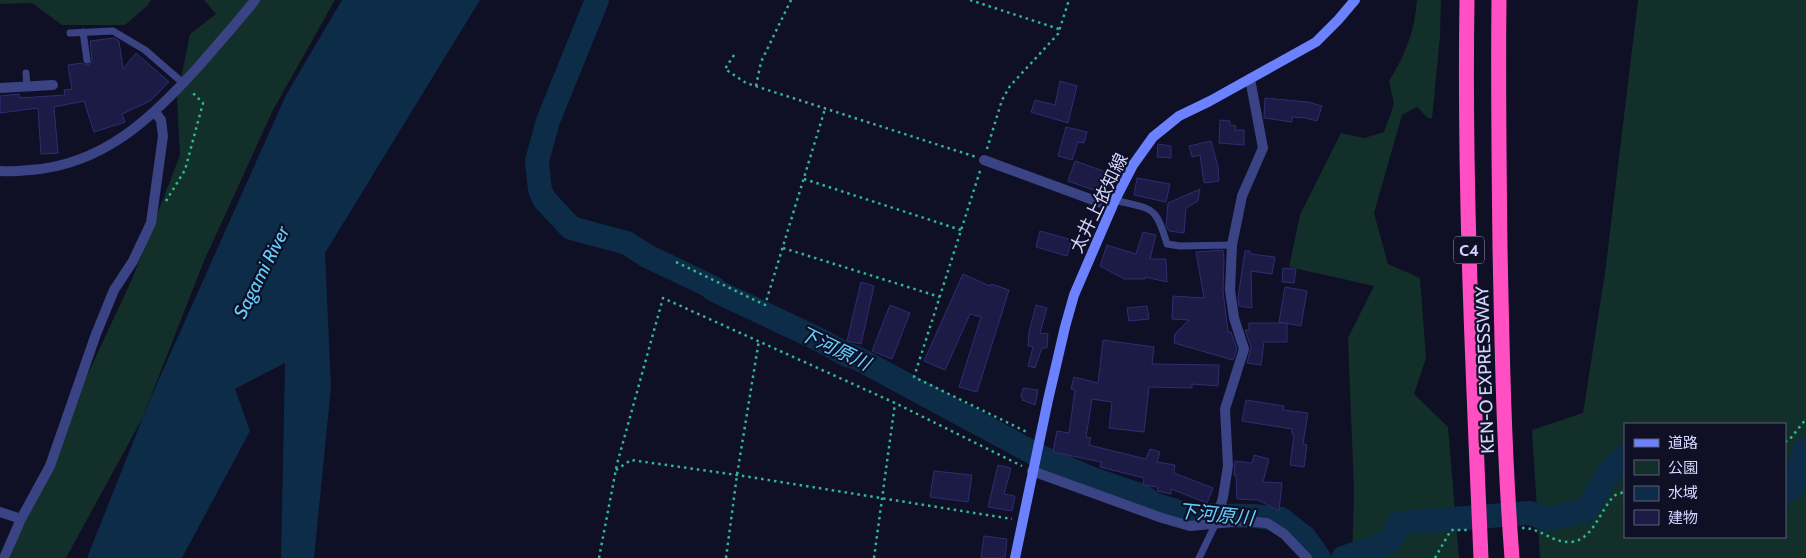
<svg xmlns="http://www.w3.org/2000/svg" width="1806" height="558" font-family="Cabin,'Noto Sans JP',sans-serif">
  <rect width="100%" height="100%" fill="#0f0f26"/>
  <g fill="#122f29" fill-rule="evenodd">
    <polygon points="0,0 151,0 147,6 125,25 62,25 32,3 0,4"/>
    <polygon points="204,0 335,0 273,110 204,261 142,419 66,558 10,558 42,472 133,277 180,155 177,98 190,34 216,14"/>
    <path d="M1417 0H1441L1440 36 1432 119 1428 118 1417 107 1402 115 1374 213 1388 264 1420 278 1426 358 1414 394 1448 427 1459 558H1352L1354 492 1348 338 1374 286 1289 267 1300 215 1341 133 1364 138 1384 132 1394 104 1389 81C1405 56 1415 30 1417 0Z"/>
    <path d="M1638 0H1806V558H1540L1532 430 1583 413 1605 273ZM1625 424H1785V537H1625Z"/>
  </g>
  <polygon fill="#0c2c47" points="342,0 480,0 325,253 331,387 314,558 281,558 285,363 235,389 250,431 182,558 87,558 151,397 286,95"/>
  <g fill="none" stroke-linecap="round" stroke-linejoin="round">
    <g stroke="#0c2c47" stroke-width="24">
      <polyline points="597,0 548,121 537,161 540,190 544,199 571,228 627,243 647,256 714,288 714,290 820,340 847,355 857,358 1041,457 1093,479 1143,496 1153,504 1189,515 1253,516 1281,519 1305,538 1319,558"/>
      <polyline points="1785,493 1793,487 1806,448"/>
      <polyline points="1343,558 1388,543 1400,523 1530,513 1546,519 1585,511 1612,469 1625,456"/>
    </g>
  </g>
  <g fill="#1c1b46" stroke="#2f2d72">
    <polygon points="114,38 119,41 123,69 136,53 169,82 150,101 122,114 125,122 94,132 84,101 54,107 58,153 41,154 38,108 0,113 0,96 19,94 20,98 65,95 64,90 72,89 68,65 82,63 86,65 90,64 92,59 90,41"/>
    <polygon points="1060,81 1077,86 1068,123 1031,112 1035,100 1055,105"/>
    <polygon points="1265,98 1308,102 1322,106 1317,121 1306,118 1292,117 1292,122 1264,118"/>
    <polygon points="1220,120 1230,121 1230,125 1236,126 1235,130 1244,130 1244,145 1219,143"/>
    <polygon points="1066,127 1087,132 1084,143 1078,142 1072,160 1058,156"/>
    <polygon points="1211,141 1218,167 1219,181 1204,183 1200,155 1192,157 1189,146"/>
    <polygon points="1158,144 1171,146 1171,158 1157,157"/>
    <polygon points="1075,161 1109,173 1102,193 1068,181"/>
    <polygon points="1137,178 1170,184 1166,202 1134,195"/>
    <polygon points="1200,189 1198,201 1186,208 1184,233 1169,231 1166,226 1168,203"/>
    <polygon points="1040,231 1072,240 1067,256 1036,247"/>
    <polygon points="1143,232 1156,235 1150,259 1166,259 1167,282 1145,277 1145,279 1124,279 1100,266 1107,245 1136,254"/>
    <polygon points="1223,250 1224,260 1223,291 1228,332 1231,332 1237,349 1233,360 1174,343 1175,334 1189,320 1172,319 1173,296 1204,298 1196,252"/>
    <polygon points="1245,251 1250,251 1250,254 1275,257 1272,274 1251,271 1252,308 1239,306 1238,298"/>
    <polygon points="1283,268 1296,269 1294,283 1282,282"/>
    <polygon points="963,274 990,286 991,284 1009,290 977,392 959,387 981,317 970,314 945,370 924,361"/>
    <polygon points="861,282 874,286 861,344 847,341"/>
    <polygon points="1285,287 1307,291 1301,326 1279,322"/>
    <polygon points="890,305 910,313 892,359 872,351"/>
    <polygon points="1036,305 1047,308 1040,333 1048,334 1047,348 1042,348 1035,368 1028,366 1033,347 1028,346 1029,332"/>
    <polygon points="1147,306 1149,319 1129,321 1127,308"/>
    <polygon points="1249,323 1287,323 1287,342 1264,342 1261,365 1247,363 1251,347 1245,330 1249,330"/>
    <polygon points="1103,340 1154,347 1152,364 1219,365 1218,386 1192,384 1192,388 1149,387 1144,432 1109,428 1112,402 1092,399 1086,437 1091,438 1089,445 1146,459 1150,449 1160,452 1157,462 1175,465 1174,473 1213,488 1207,503 1171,489 1171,494 1157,491 1158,487 1143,485 1144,478 1100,467 1101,462 1053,452 1057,431 1069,433 1075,390 1071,389 1074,377 1098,383"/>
    <polygon points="1023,388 1038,390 1035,405 1022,400 1023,398 1021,397"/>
    <polygon points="1246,400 1284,406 1283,410 1308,413 1303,444 1307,445 1304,467 1290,465 1294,435 1292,434 1292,429 1242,421"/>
    <polygon points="1254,455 1269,459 1263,482 1282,483 1279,511 1258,500 1237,499 1236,475 1234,475 1235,461 1252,463"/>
    <polygon points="998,465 1011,468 1004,494 1015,496 1012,511 988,507"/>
    <polygon points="934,471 972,475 968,502 930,497"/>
    <polygon points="984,536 1007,539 1005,558 981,558"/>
  </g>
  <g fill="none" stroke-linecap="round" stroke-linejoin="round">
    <g stroke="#2fb797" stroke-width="2.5" stroke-dasharray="2.5 4" stroke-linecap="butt">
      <polyline points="970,0 1059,29"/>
      <polyline points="734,55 725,69 746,83 976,157"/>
      <polyline points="756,86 761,62 791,0"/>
      <polyline points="987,149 1002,100 1010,86 1058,34 1069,0"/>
      <polyline points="980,171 914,377 1029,433"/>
      <polyline points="804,179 961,230"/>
      <polyline points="166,201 185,170 203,103 191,91"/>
      <polyline points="783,248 940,297"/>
      <polyline points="676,262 765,305 825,109"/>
      <polyline points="1785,442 1790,439 1806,419"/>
      <polyline points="616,470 631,460 737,475 1012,519"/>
      <path d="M1522 528C1539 527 1552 543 1570 542 1593 541 1600 510 1614 496 1617 494 1621 493 1625 492"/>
      <polyline points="599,558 617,464 663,298 895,403 1022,466"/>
      <polyline points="726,558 737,475 759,340"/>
      <polyline points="874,558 895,403"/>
      <polyline points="1435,558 1451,530 1467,530"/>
    </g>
    <g stroke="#3a4484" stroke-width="7">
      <polyline points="83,32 87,60"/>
      <polyline points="70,33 113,31 145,50 183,83"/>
      <polyline points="26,73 27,87"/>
      <path d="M1115 200C1153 210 1155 204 1167 244L1180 246 1232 245"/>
      <polyline points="1199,558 1216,523"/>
    </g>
    <g stroke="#3a4484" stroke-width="10">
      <polyline points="0,88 53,85"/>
      <polyline points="984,160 1112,207"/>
      <path d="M0 171C10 172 20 171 30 170 103 165 152 118 198 67 217 45 237 23 255 0"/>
      <polyline points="1032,471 1162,518 1190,526 1242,521 1267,523 1284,534 1307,558"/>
      <polyline points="0,512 21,519"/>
      <polyline points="1216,523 1223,497 1228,466 1225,409 1244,349 1234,318 1230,290 1232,245 1242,196 1263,148 1250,79"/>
      <polyline points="4,558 21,519 50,466 96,334 114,290 133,261 151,223 163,136 161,120 155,112"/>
    </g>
    <polyline stroke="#6b81ff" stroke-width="10" points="1015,558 1048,400 1065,327 1074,295 1115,200 1133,165 1153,137 1179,116 1210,101 1316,42 1338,20 1355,0"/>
    <g stroke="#ff4fc2" stroke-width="15">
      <path d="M1467 0C1464 186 1473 372 1481 558"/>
      <path d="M1499 0C1498 82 1499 165 1500 247 1502 351 1504 454 1512 558"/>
    </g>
  </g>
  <g text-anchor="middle" stroke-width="4.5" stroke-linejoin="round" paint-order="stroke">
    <rect fill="#0f0f26" stroke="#999abe" stroke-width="1" x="1454" y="236.5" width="30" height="27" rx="4"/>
    <g font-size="16" font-weight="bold" fill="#d4d6ff">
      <text x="1469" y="256">C4</text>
    </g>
    <g font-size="18" fill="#d4d6ff" stroke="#0f0f26">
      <text transform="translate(1099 203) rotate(-64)" y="6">太井上依知線</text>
      <text transform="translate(1485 370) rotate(-92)" y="6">KEN-O EXPRESSWAY</text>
    </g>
    <g font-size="19" font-style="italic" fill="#62d1ff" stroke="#0f0f26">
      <text transform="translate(261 272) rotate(-63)" y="7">Sagami River</text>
      <text transform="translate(835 348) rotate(26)" y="7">下河原川</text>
      <text transform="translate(1216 514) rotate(6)" y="7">下河原川</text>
    </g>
  </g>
  <rect x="1624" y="423" width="162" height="115" fill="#0f0f26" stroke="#5e5f7d"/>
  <rect x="1634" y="439" width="25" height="8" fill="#6b81ff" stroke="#5e5f7d"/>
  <text x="1668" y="448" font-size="15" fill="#d4d6ff">道路</text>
  <rect x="1634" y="460" width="25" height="15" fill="#122f29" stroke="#5e5f7d"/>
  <text x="1668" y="473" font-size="15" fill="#d4d6ff">公園</text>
  <rect x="1634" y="486" width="25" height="15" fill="#0c2c47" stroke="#5e5f7d"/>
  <text x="1668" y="498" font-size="15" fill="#d4d6ff">水域</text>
  <rect x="1634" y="510" width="25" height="15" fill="#1c1b46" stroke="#5e5f7d"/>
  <text x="1668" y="523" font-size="15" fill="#d4d6ff">建物</text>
</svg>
